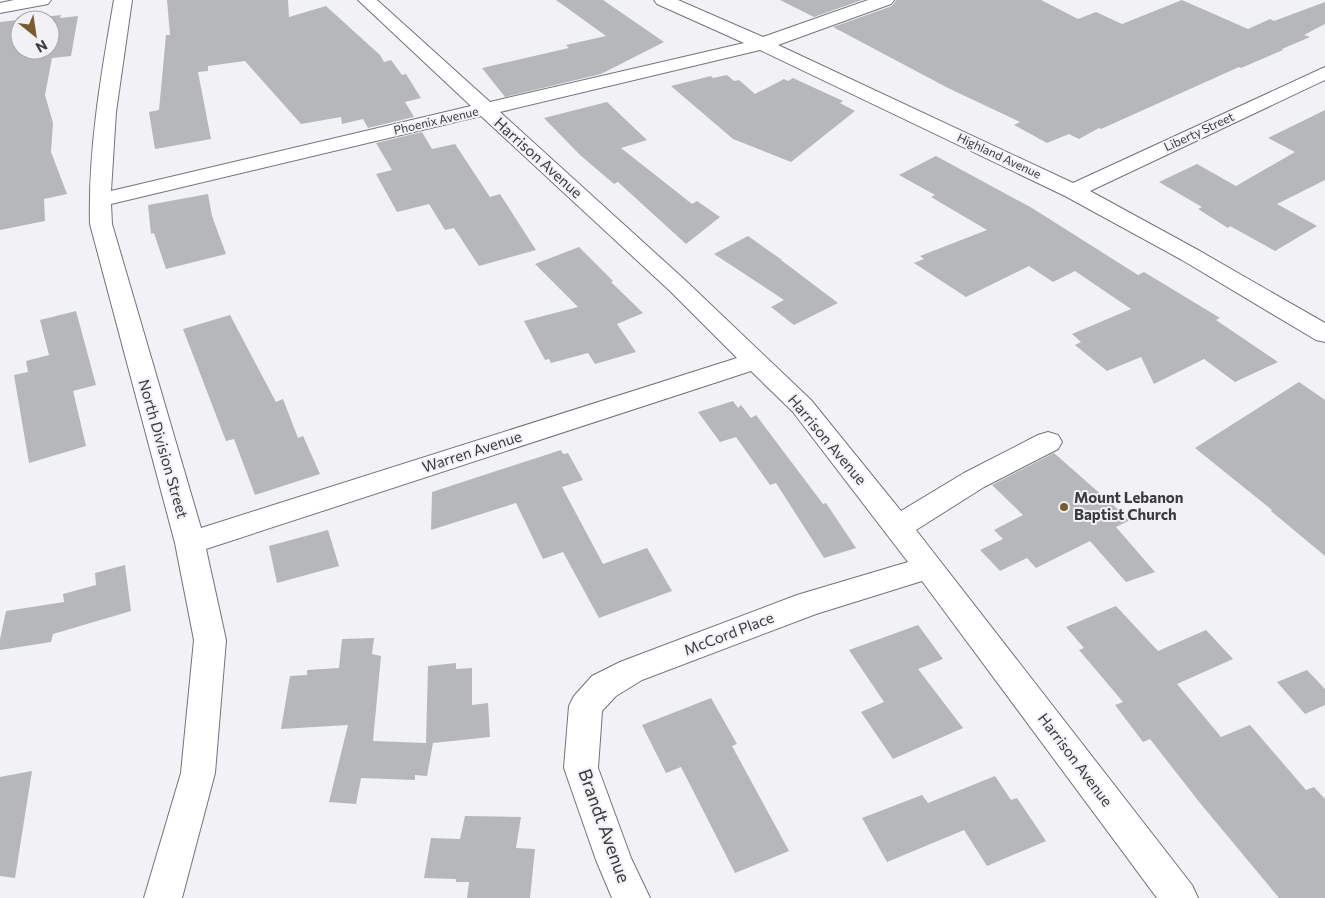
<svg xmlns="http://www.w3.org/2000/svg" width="1325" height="898" font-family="Commissioner,sans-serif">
  <rect width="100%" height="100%" fill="#f2f2f6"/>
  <g fill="#b6b7ba" fill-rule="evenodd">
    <polygon points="167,0 288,0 289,17 326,6 380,55 384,62 391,60 402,75 406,74 421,98 405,102 414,117 368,128 363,119 342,124 341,117 301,124 245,61 208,66 208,71 198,72 211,139 155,149 149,112 159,110 166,35 170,35"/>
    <polygon points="556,0 603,0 664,42 601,74 505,97 482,68 569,48 566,45 606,36"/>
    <polygon points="780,0 862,0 814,17"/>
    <polygon points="896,0 1041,0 1078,19 1096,12 1122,24 1182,0 1248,29 1270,19 1274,21 1325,2 1325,24 1304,35 1310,37 1282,49 1283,50 1241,68 1239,67 1101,129 1099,128 1079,139 1069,134 1047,143 1014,125 1020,122 948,88 833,27 892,6"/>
    <path d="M61 15 60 18 78 16 71 56 52 58 45 95 53 123 51 152 67 194 44 199 45 221 0 230V22ZM20 20H50V50H20Z"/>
    <polygon points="727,75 734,81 739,80 755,94 784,79 788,81 793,78 843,101 840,103 855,111 791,162 733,139 671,86 711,76 713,78"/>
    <polygon points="607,102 647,140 621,148 692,204 697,201 720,217 686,244 618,182 614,184 580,155 544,118"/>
    <polygon points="1325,110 1325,180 1277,204 1317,226 1275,251 1230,226 1228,228 1198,209 1202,207 1159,182 1197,164 1236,186 1295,152 1268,138"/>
    <polygon points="422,132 432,149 455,144 490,197 500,194 536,250 479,266 454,228 445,230 429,204 397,212 376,174 392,170 376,143"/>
    <polygon points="936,156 1032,208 1138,275 1144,272 1220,318 1216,320 1278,362 1235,382 1204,359 1154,384 1141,357 1107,371 1075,345 1081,342 1072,334 1131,309 1075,271 1053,282 1029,266 966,297 914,263 924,259 920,256 987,230 931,197 935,195 899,175"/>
    <polygon points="208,194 212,216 226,254 166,269 154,233 151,234 148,205"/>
    <polygon points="748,236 782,260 781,260 838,303 794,325 771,307 784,300 714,254"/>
    <polygon points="579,247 613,281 611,282 643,313 617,324 636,352 595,364 588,353 551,363 549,359 545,360 524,321 578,307 535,264"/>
    <polygon points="76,311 96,385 73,391 86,446 29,463 14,375 28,372 26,361 49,355 40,320"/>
    <polygon points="230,315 276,402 283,399 298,438 303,436 320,474 255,495 234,439 226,441 183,329"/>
    <polygon points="1299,382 1325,400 1325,556 1271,511 1272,510 1195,448"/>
    <polygon points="733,401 738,408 741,405 751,418 756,415 823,504 826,503 856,548 824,558 776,483 770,485 736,437 720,442 698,412"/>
    <polygon points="561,450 563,454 568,453 583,480 562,487 603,564 647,548 672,591 599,618 563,552 543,559 516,503 431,530 432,492"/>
    <polygon points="1054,453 1130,520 1116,527 1155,572 1126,582 1090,541 1036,568 1027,558 1000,571 980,550 1003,539 994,530 1023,515 992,485"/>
    <polygon points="328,530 339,566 277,583 269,546"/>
    <polygon points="125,565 131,611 53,634 51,642 0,650 0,639 6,611 64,602 63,594 96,585 95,573"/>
    <polygon points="1116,606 1158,651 1206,630 1233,659 1177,684 1221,737 1250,725 1306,790 1314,787 1325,799 1325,898 1279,898 1200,803 1150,739 1143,742 1115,705 1123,702 1079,650 1084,648 1066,627"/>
    <polygon points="918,625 943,659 918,669 963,728 893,759 861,712 884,702 849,650"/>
    <polygon points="374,638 372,654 381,656 373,741 426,743 428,666 456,663 456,669 472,668 472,705 488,703 490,737 433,743 427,776 415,775 415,780 361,778 356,804 329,802 348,725 281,729 290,676 307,675 307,670 339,668 342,639"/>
    <polygon points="1307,670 1325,689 1325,705 1305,714 1277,682"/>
    <polygon points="711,698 737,744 732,746 789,851 735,873 681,767 666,773 642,725"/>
    <polygon points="32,771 15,878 0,876 0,777"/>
    <polygon points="995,776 1011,800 1017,798 1046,841 987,866 964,830 887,862 862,818 922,795 928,803"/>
    <polygon points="465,816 521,817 516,848 535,849 530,898 467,898 469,882 456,882 456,879 424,878 431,838 460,839"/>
  </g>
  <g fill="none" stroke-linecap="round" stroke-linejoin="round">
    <defs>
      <g id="minor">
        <polygon points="14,0 51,0 48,4 0,13 0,3"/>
        <path d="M114 0H132L116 112 111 191 471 106 358 0H377L490 102 744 43 657 4 654 0H678L763 37 868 0H894L891 4 778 45 1073 183 1325 67V80L1090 191 1198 250 1325 323V342L1316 340 1182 260 1065 196 760 50 500 112 686 281 811 400 901 511 964 473 1038 435 1048 432 1058 435 1062 442 1058 449 984 487 916 530 1192 885 1198 898H1157L922 581 816 614 642 680 616 696 602 711 598 768 631 858 650 898H612L596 860 564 768 569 706 574 696 592 676 620 662 797 595 908 562 793 412 751 371 206 549 226 640 215 773 182 898H144L181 773 194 640 175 543 90 224C88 149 101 75 114 0ZM481 116 670 291 737 358 201 528 112 224 111 204Z"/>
      </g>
    </defs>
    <use href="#minor" stroke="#737477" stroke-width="2"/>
    <use href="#minor" fill="#fff" fill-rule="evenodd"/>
  </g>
  <circle fill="#795c30" stroke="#f2f2f6" stroke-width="2" cx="1064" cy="507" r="5"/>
  <g text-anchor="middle" stroke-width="4" stroke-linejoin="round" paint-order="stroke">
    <g font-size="12" fill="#3b3b3d" stroke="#f2f2f6">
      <text transform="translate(436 121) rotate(-13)" y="4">Phoenix Avenue</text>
      <text transform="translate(1199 132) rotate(-25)" y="4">Liberty Street</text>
      <text transform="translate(999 156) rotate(25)" y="4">Highland Avenue</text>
    </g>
    <g font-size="15" fill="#3b3b3d" stroke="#f2f2f6">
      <text transform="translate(538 158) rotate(42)" y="5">Harrison Avenue</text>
      <text transform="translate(827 440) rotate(50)" y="5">Harrison Avenue</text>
      <text transform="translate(163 449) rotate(74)" y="5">North Division Street</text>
      <text transform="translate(472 452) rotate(-18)" y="5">Warren Avenue</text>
      <text transform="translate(729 634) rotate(-21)" y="5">McCord Place</text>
      <text transform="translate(1075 760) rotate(53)" y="5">Harrison Avenue</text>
    </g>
    <g font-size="15" font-weight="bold" fill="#3b3b3d" stroke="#f2f2f6" text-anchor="start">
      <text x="1074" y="503">Mount Lebanon<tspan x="1074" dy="17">Baptist Church</tspan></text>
    </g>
    <g font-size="18" fill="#3b3b3d" stroke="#f2f2f6">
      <text transform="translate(604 826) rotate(70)" y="6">Brandt Avenue</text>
    </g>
  </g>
  <g transform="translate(35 35) rotate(150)"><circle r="24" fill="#f2f2f6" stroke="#a9a9ac"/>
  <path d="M0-4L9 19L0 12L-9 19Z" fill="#795c30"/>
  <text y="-8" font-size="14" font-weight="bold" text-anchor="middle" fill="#3b3b3d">N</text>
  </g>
</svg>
